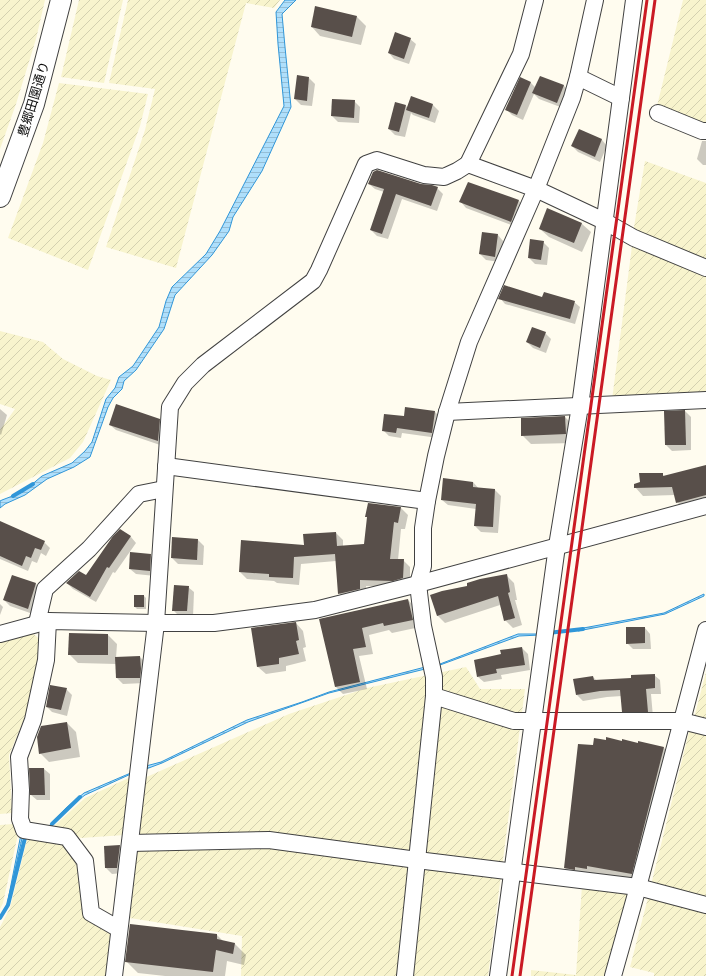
<svg xmlns="http://www.w3.org/2000/svg" width="706" height="976" font-family="'Times New Roman','Noto Sans JP',serif">
  <defs>
    <pattern id="farmland-furrows" width="10" height="10" patternUnits="userSpaceOnUse"><rect width="10" height="10" fill="#f8f4cd"/><path d="M-1 1l2-2M0 10L10 0M9 11l2-2" fill="none" stroke="#d3d0af"/></pattern>
    <pattern id="water-rules" width="6" height="5" patternUnits="userSpaceOnUse"><rect width="6" height="5" fill="#afdffb"/><path d="M0 2.5h6" fill="none" stroke="#95bed6"/></pattern>
  </defs>
  <rect width="100%" height="100%" fill="#fffcef"/>
  <g fill="url(#farmland-furrows)">
    <polygon points="0,0 45,0 36,39 16,104 0,149"/>
    <polygon points="79,0 123,0 104,83 61,77"/>
    <polygon points="128,0 280,0 274,8 246,3 176,268 106,247 145,130 155,89 109,83"/>
    <polygon points="683,0 706,0 706,126 657,106"/>
    <polygon points="59,83 148,94 140,126 88,270 8,238 43,143"/>
    <polygon points="645,161 706,183 706,262 633,233"/>
    <polygon points="632,246 706,275 706,398 612,400"/>
    <polygon points="0,331 43,342 63,359 97,376 111,380 83,442 70,458 0,494 0,430 15,409 0,404"/>
    <polygon points="30,631 43,642 42,659 24,719 9,755 12,813 0,814 0,639"/>
    <polygon points="466,667 480,689 525,689 488,976 241,976 242,936 130,918 142,779 289,714 367,688"/>
    <polygon points="706,672 706,721 694,718"/>
    <polygon points="690,728 706,732 706,899 651,885"/>
    <polygon points="133,776 125,835 81,838 69,832 51,829 85,798"/>
    <polygon points="13,824 18,834 3,903 0,909 0,825"/>
    <polygon points="28,836 65,842 81,863 85,916 112,932 109,976 0,976 0,927 10,908"/>
    <polygon points="582,885 632,890 609,976 531,976 531,970 576,975"/>
    <polygon points="649,894 706,910 706,976 654,976 654,973 630,967"/>
  </g>
  <g fill="url(#water-rules)" stroke="#3096d8">
    <polygon points="285,0 296,0 282,14 285,47 291,107 262,171 233,217 229,231 212,255 175,295 164,329 136,370 124,381 122,389 113,398 108,407 90,457 74,467 47,479 25,495 5,504 0,508 0,501 2,500 23,492 42,476 72,463 85,451 92,442 106,399 115,388 119,377 133,366 159,327 166,301 172,287 206,254 220,231 284,106 278,44 276,12"/>
    <polygon points="704,594 704,596 665,614 578,631 578,629 664,613"/>
    <polygon points="518,634 540,634 540,635 519,636 440,665 440,664"/>
    <polygon points="429,666 429,668 329,693 248,722 162,763 146,769 146,766 161,762 247,720 302,702 329,692"/>
    <polygon points="133,772 133,773 85,795 67,809 49,827 48,827 66,808 84,793"/>
    <polygon points="21,834 23,834 7,906 0,919 0,917 7,905"/>
  </g>
  <g fill="#0003">
    <polygon points="316,7 357,17 366,26 361,45 320,36 312,27"/>
    <polygon points="410,39 416,44 409,64 394,59 389,53"/>
    <polygon points="540,77 564,86 570,92 563,108 539,99 534,94 523,120 512,115 506,109 521,79 531,83 536,88"/>
    <polygon points="309,78 315,84 312,106 301,105 295,99"/>
    <polygon points="412,97 433,105 439,111 435,123 413,115 411,113 405,137 395,135 389,129 396,103 406,106 408,108"/>
    <polygon points="354,101 360,107 359,123 338,122 332,116"/>
    <polygon points="579,130 602,140 607,146 600,162 578,152 572,146"/>
    <polygon points="702,141 706,141 706,165 703,165 697,159"/>
    <polygon points="468,183 519,201 525,207 517,227 466,208 461,202"/>
    <polygon points="369,184 421,185 437,188 443,194 437,211 402,199 388,239 377,236 371,230 384,192 375,189"/>
    <polygon points="582,224 591,232 582,252 549,237 540,229"/>
    <polygon points="498,235 503,241 500,262 486,260 480,254"/>
    <polygon points="543,242 549,248 547,265 535,264 529,258"/>
    <polygon points="500,298 574,302 580,307 575,324 505,304"/>
    <polygon points="545,333 551,339 546,353 533,348 527,342"/>
    <polygon points="0,409 7,415 1,435 0,434"/>
    <polygon points="685,411 691,417 691,450 672,451 666,445"/>
    <polygon points="435,412 441,418 438,438 402,433 401,438 389,436 383,430 405,417"/>
    <polygon points="565,417 574,426 574,443 531,444 522,435"/>
    <polygon points="159,420 165,426 163,446 116,430 110,425"/>
    <polygon points="706,466 706,505 685,510 677,502 675,495 643,496 635,487 641,483 662,474 665,477"/>
    <polygon points="473,482 479,489 495,490 501,496 498,533 481,532 475,526 476,509 448,505 442,500"/>
    <polygon points="401,508 408,515 405,529 401,529 398,560 403,560 410,567 410,585 400,587 366,586 367,596 346,600 339,593 336,561 301,564 299,585 277,583 274,581 247,579 240,572 305,546 336,533 343,540 343,547 365,545 368,518 366,516"/>
    <polygon points="0,529 44,542 50,548 46,556 41,553 37,563 32,561 28,571 0,559"/>
    <polygon points="120,530 131,537 136,543 115,573 113,572 96,602 73,589 67,583 87,576"/>
    <polygon points="173,538 198,540 204,546 203,565 178,564 172,558"/>
    <polygon points="150,555 156,561 155,576 136,574 130,569"/>
    <polygon points="506,575 514,583 517,600 515,600 522,625 513,628 505,620 500,605 445,623 437,615"/>
    <polygon points="13,576 36,584 42,590 33,614 10,606 4,600"/>
    <polygon points="188,587 194,592 193,617 179,616 173,610"/>
    <polygon points="144,596 146,598 146,609 137,609 135,607"/>
    <polygon points="408,600 415,607 420,627 392,633 389,630 369,635 373,654 359,656 367,689 343,694 336,687 321,619"/>
    <polygon points="0,604 3,607 0,615"/>
    <polygon points="296,623 303,631 306,647 303,648 306,661 286,666 286,671 266,674 258,667 252,629"/>
    <polygon points="645,628 650,634 651,649 633,649 627,643"/>
    <polygon points="108,635 117,644 116,658 140,657 146,663 145,683 123,684 117,678 116,664 78,663 69,654"/>
    <polygon points="522,648 528,654 530,670 501,675 502,679 484,682 478,677 502,655"/>
    <polygon points="654,675 660,680 661,694 651,694 653,717 628,717 623,711 622,696 607,697 583,701 577,695 593,677 597,681 632,679"/>
    <polygon points="66,689 72,695 67,716 52,712 47,707"/>
    <polygon points="67,723 76,732 80,757 49,762 40,753"/>
    <polygon points="606,741 639,744 639,742 664,748 673,757 640,882 596,874 595,877 574,877 565,868 594,747"/>
    <polygon points="44,769 50,774 50,800 37,800 31,795"/>
    <polygon points="120,846 125,852 123,873 112,874 106,868 105,847"/>
    <polygon points="217,935 223,941 235,944 246,955 244,965 227,961 225,976 165,976 138,973 126,961"/>
  </g>
  <g fill="none" stroke-linecap="round" stroke-linejoin="round">
    <g stroke="#3096d8" stroke-width="4">
      <polyline points="13,496 33,484"/>
      <polyline points="548,633 583,629"/>
      <polyline points="52,824 80,797"/>
      <polyline points="0,918 8,905 26,834"/>
    </g>
  </g>
  <g fill="#584f4a">
    <polygon points="315,6 357,16 352,37 311,27"/>
    <polygon points="395,32 411,38 404,59 388,53"/>
    <polygon points="297,75 309,77 307,101 294,99"/>
    <polygon points="540,76 564,85 557,103 532,93"/>
    <polygon points="520,77 531,82 517,115 505,110"/>
    <polygon points="411,96 433,104 429,118 406,110"/>
    <polygon points="332,99 355,100 354,118 331,116"/>
    <polygon points="395,102 406,105 399,132 388,129"/>
    <polygon points="579,129 602,139 595,157 571,146"/>
    <polygon points="377,170 421,184 432,185 438,187 431,206 396,194 382,234 370,230 384,189 368,184 373,172"/>
    <polygon points="468,182 519,200 511,222 459,202"/>
    <polygon points="547,208 582,223 574,243 539,229"/>
    <polygon points="482,232 498,234 495,257 479,254"/>
    <polygon points="530,239 544,241 541,260 528,258"/>
    <polygon points="504,285 542,297 544,292 575,301 570,319 498,299"/>
    <polygon points="532,327 546,332 540,348 526,342"/>
    <polygon points="116,404 160,419 158,441 109,425"/>
    <polygon points="405,407 435,411 432,433 397,428 396,433 382,431 384,414 404,416"/>
    <polygon points="685,410 686,445 665,445 664,411"/>
    <polygon points="565,416 566,434 521,436 521,418"/>
    <polygon points="706,465 706,495 676,503 672,487 634,488 634,484 640,482 639,473 663,473 663,476"/>
    <polygon points="443,478 473,482 473,487 495,489 493,527 474,526 476,504 441,500"/>
    <polygon points="368,503 401,507 398,523 394,522 390,559 404,559 403,578 393,581 360,580 360,589 338,594 335,554 294,557 293,578 269,577 269,574 239,572 241,540 304,545 303,534 336,532 337,546 364,544 367,517 365,517"/>
    <polygon points="0,521 45,541 41,550 35,548 31,558 26,556 22,566 0,556"/>
    <polygon points="120,529 131,536 109,568 107,567 90,597 66,583 79,571 86,575 113,536"/>
    <polygon points="172,537 198,539 197,560 171,558"/>
    <polygon points="130,552 151,554 150,571 129,569"/>
    <polygon points="507,574 510,592 508,593 515,618 504,621 498,596 437,616 430,595 442,591 467,586 467,583 480,579"/>
    <polygon points="12,575 36,583 28,609 3,600"/>
    <polygon points="174,585 189,586 187,611 172,611"/>
    <rect x="134" y="595" width="10" height="12"/>
    <polygon points="408,599 413,620 384,626 383,623 362,628 366,647 353,649 360,682 335,687 319,619"/>
    <polygon points="296,622 299,640 296,641 299,654 279,658 279,664 257,667 251,628"/>
    <polygon points="626,627 645,627 645,643 626,644"/>
    <polygon points="69,633 108,634 108,655 68,655"/>
    <polygon points="522,647 525,665 496,669 497,673 477,677 474,660 501,654 500,650"/>
    <polygon points="140,656 141,669 140,678 116,678 115,657"/>
    <polygon points="655,674 655,688 646,689 648,712 622,712 620,690 600,691 576,695 573,679 593,676 594,680 631,678 631,675"/>
    <polygon points="50,685 67,688 61,710 46,707"/>
    <polygon points="67,722 71,748 39,754 37,737 41,726"/>
    <polygon points="606,737 622,741 622,739 638,743 638,741 664,747 632,874 587,866 587,869 575,867 575,870 564,868 578,744 593,745 594,738 606,740"/>
    <polygon points="29,768 44,768 45,795 30,795"/>
    <polygon points="120,845 117,868 105,868 104,846"/>
    <polygon points="130,924 217,934 217,939 235,943 233,954 216,950 213,972 125,962"/>
  </g>
  <g fill="none" stroke-linecap="round" stroke-linejoin="round">
    <defs>
      <g id="minor">
        <polyline points="578,77 621,98"/>
        <polyline points="658,113 702,131 706,131"/>
        <polyline points="468,164 521,54 535,0"/>
        <polyline points="447,412 706,400"/>
        <polyline points="166,466 427,501"/>
        <polyline points="48,621 46,660 33,720 19,757 21,790 20,819 24,830 67,837 85,861 91,913 119,929"/>
        <polyline points="37,623 45,589 89,549 139,494 164,489"/>
        <polyline points="0,634 48,621 156,623 214,623 315,610 418,584 706,506"/>
        <polyline points="434,696 514,721 682,721 706,727"/>
        <polyline points="130,843 269,840 417,860 638,887 706,905"/>
        <polyline points="114,976 156,623 170,407 185,383 203,365 313,281 319,270 366,164 377,160 424,175 444,177 457,171 468,164 536,189 604,221 634,238 706,268"/>
        <polyline points="405,976 434,696 434,677 423,626 418,584 423,566 423,528 427,501 436,456 447,412 469,342 536,189 572,98 578,77 595,0"/>
        <polyline points="498,976 557,546 580,406 634,0"/>
        <polyline points="613,976 638,887 706,630"/>
      </g>
      <polyline id="tertiary" points="0,197 34,104 61,0"/>
    </defs>
    <use href="#minor" stroke="#414141" stroke-width="18"/>
    <use href="#tertiary" stroke="#414141" stroke-width="22"/>
    <use href="#minor" stroke="#fff" stroke-width="16"/>
    <use href="#tertiary" stroke="#fff" stroke-width="20"/>
    <g stroke="#ca1a24" stroke-width="3">
      <polyline points="512,976 647,0"/>
      <polyline points="520,976 655,0"/>
    </g>
  </g>
  <g text-anchor="middle" stroke-width="4" stroke-linejoin="round" paint-order="stroke">
    <g font-size="13" fill="#0e0e0e" stroke="#fff">
      <text transform="translate(33 99) rotate(-73)" y="5">豊郷田園通り</text>
    </g>
  </g>
</svg>
